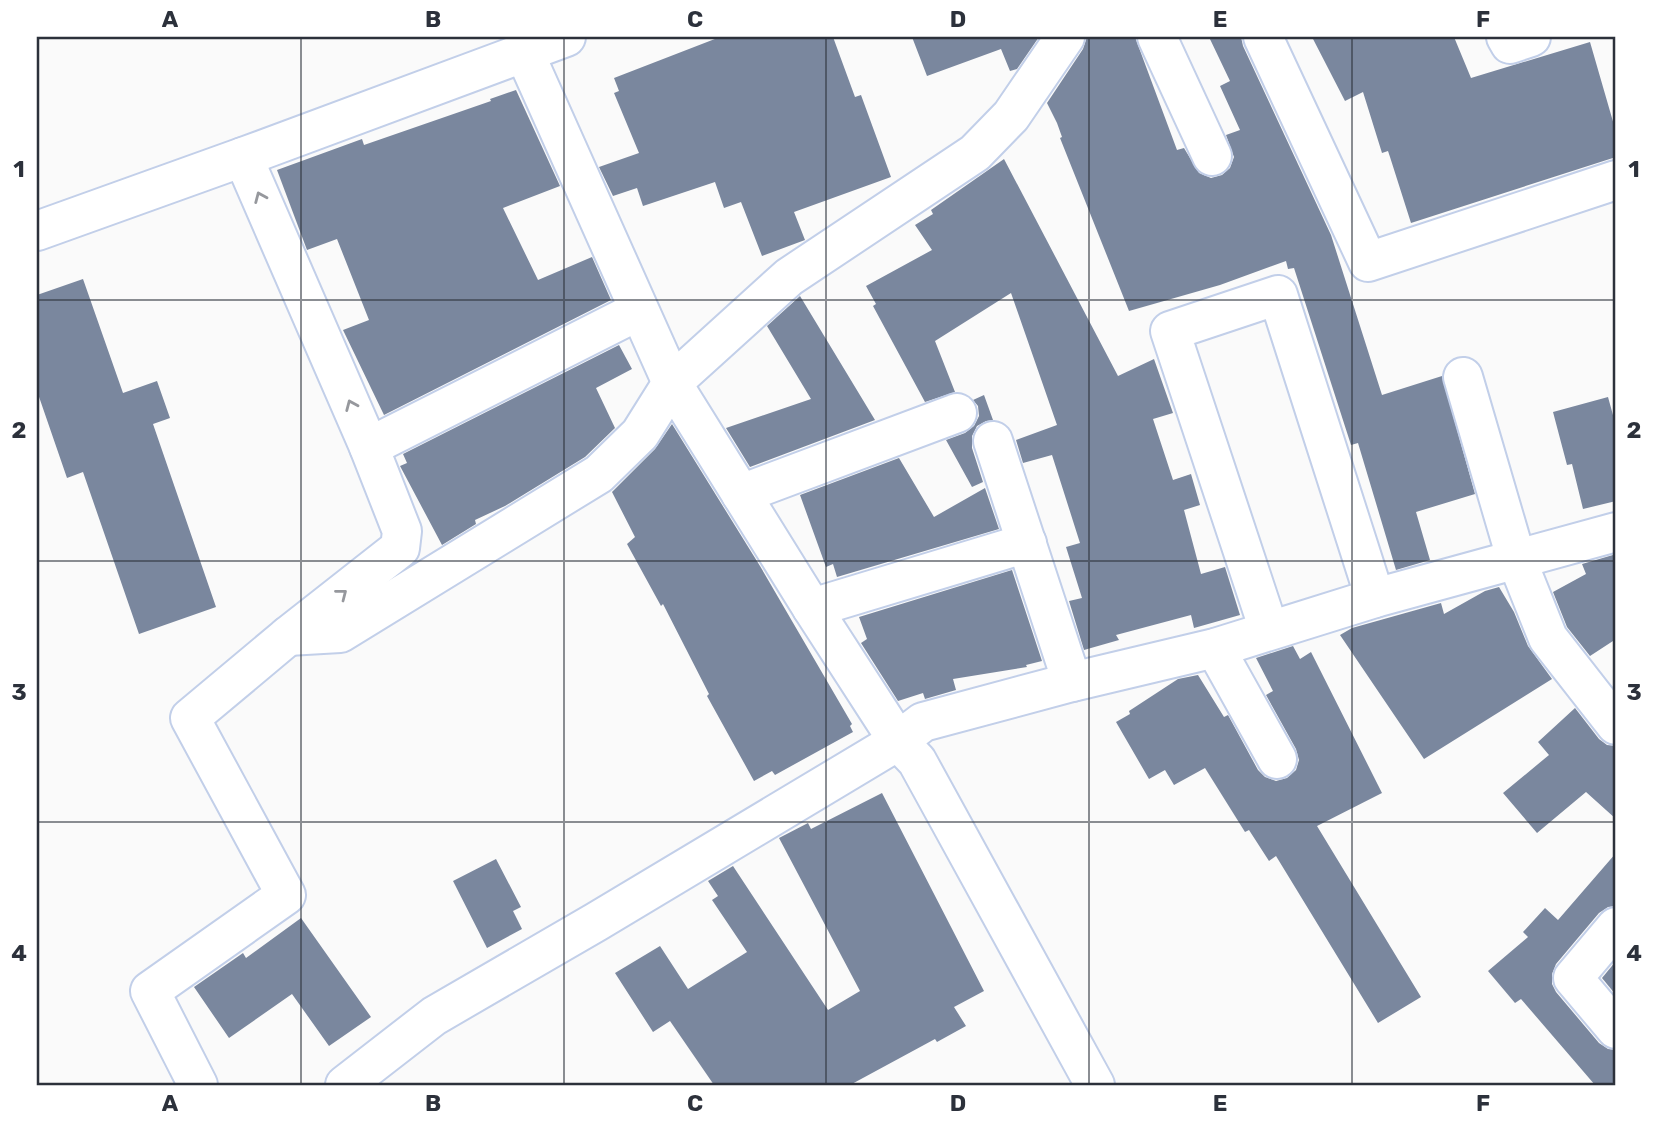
<svg xmlns="http://www.w3.org/2000/svg" width="1653" height="1122" font-family="Rubik,sans-serif">
  <rect width="100%" height="100%" fill="#fafafa"/>
  <g fill="#7a879e">
    <polygon points="720,37 833,37 855,97 861,95 891,177 794,212 805,240 762,256 741,202 724,208 715,182 643,206 637,188 613,196 599,167 639,153 614,93 619,91 614,78"/>
    <polygon points="912,37 1039,37 1017,69 1010,71 1001,49 927,76"/>
    <polygon points="1087,37 1135,37 1177,150 1184,148 1199,173 1211,178 1222,175 1230,168 1234,157 1226,135 1240,130 1220,86 1230,81 1209,37 1241,37 1243,46 1331,235 1382,395 1442,376 1475,494 1416,512 1430,560 1396,570 1358,443 1351,445 1294,268 1288,269 1286,261 1220,285 1129,311 1060,138 1062,137 1057,123 1047,103 1083,49"/>
    <polygon points="1312,37 1454,37 1471,78 1590,42 1616,132 1616,157 1411,223 1390,157 1388,151 1382,153 1363,92 1345,101"/>
    <polygon points="516,90 560,186 503,208 538,280 592,257 611,300 384,415 343,330 369,320 337,239 307,250 277,170 362,139 364,145 491,101 490,99"/>
    <polygon points="1004,159 1118,376 1154,359 1173,413 1153,419 1173,480 1191,474 1200,505 1184,510 1201,574 1225,567 1240,615 1194,628 1191,615 1116,635 1119,640 1084,650 1069,601 1082,598 1066,547 1080,543 1052,455 1023,463 1016,440 1057,425 1011,293 935,341 955,392 925,402 873,306 876,304 866,286 932,250 915,225 933,214 931,210"/>
    <polygon points="83,279 123,393 157,381 170,418 153,424 216,607 139,634 83,472 67,478 37,391 37,295"/>
    <polygon points="800,296 875,420 750,467 726,428 811,399 767,326"/>
    <polygon points="619,345 632,369 596,388 615,428 585,457 505,506 475,520 476,524 442,545 400,466 407,463 403,454"/>
    <polygon points="984,395 993,420 986,421 977,426 972,436 972,448 983,482 972,487 946,440 965,433 974,426 979,416 978,406 973,400"/>
    <polygon points="1608,397 1616,426 1616,501 1583,509 1572,464 1567,465 1553,412"/>
    <polygon points="672,424 760,566 852,724 850,726 853,732 775,775 772,771 754,781 707,696 709,694 663,604 661,606 627,544 635,537 612,492 655,449"/>
    <polygon points="899,458 934,517 985,488 999,529 837,577 833,564 826,567 800,495"/>
    <polygon points="1613,555 1614,559 1616,558 1616,645 1613,641 1590,656 1567,627 1553,592 1586,574 1582,564"/>
    <polygon points="1012,570 1042,661 1026,665 1027,667 953,679 956,690 925,699 923,693 898,701 861,643 867,639 859,617"/>
    <polygon points="1499,587 1514,612 1528,646 1552,679 1424,759 1340,635 1352,628 1441,603 1444,614 1485,591"/>
    <polygon points="1293,646 1300,659 1311,652 1382,793 1317,826 1421,997 1378,1023 1276,856 1269,861 1249,830 1245,832 1205,768 1174,785 1165,770 1149,779 1116,722 1130,714 1129,711 1178,679 1198,675 1224,717 1228,715 1258,770 1265,777 1276,781 1287,778 1296,770 1299,760 1296,749 1266,695 1273,691 1256,658"/>
    <polygon points="1575,708 1599,739 1607,745 1616,746 1616,819 1586,792 1537,833 1503,793 1549,755 1538,742"/>
    <polygon points="882,793 984,991 954,1007 966,1026 937,1042 935,1039 850,1085 714,1085 670,1021 653,1032 615,973 660,946 688,989 747,952 712,900 718,896 708,881 733,866 828,1010 860,991 779,838 808,823 811,829"/>
    <polygon points="1616,853 1616,906 1608,907 1599,913 1556,964 1552,974 1552,984 1556,992 1599,1043 1608,1049 1616,1050 1616,1085 1595,1085 1521,999 1515,1003 1488,971 1528,937 1523,932 1545,908 1558,920"/>
    <polygon points="496,859 521,907 513,911 522,929 487,948 453,881"/>
    <polygon points="301,918 371,1017 329,1046 292,994 229,1038 194,987 243,953 246,958"/>
    <polygon points="1616,961 1616,995 1602,978"/>
  </g>
  <g fill="none" stroke-linecap="round" stroke-linejoin="round">
    <defs>
      <g id="minor">
        <polyline points="1157,37 1212,156"/>
        <polyline points="1263,37 1368,262 1616,180"/>
        <polyline points="1506,37 1510,44 1531,37"/>
        <polyline points="524,52 672,383 812,608 898,741 917,761 1095,1085"/>
        <polyline points="37,231 243,157 566,37"/>
        <polyline points="1463,377 1516,558 1548,638 1616,725"/>
        <polyline points="993,441 1072,682"/>
        <polyline points="369,447 638,311"/>
        <polyline points="741,494 957,413"/>
        <polyline points="812,608 1027,543"/>
        <polyline points="1269,630 1170,331 1278,295 1375,598"/>
        <polyline points="288,636 340,633 599,474 640,434 672,383 789,277 975,153 1011,116 1065,37"/>
        <polyline points="1215,648 1277,759"/>
        <polyline points="1616,927 1573,978 1616,1029"/>
        <polyline points="198,1085 150,991 286,895 190,718 288,636 400,548 402,531 369,447 243,157"/>
        <polyline points="345,1085 434,1016 596,922 898,741 923,722 1072,682 1215,648 1375,598 1616,532"/>
      </g>
    </defs>
    <use href="#minor" stroke="#c2cfe9" stroke-width="42"/>
    <use href="#minor" stroke="#fff" stroke-width="38"/>
  </g>
  <defs><path id="oneway-chevron" d="M-2-3.5L2.5 0L-2 3.5" fill="none" stroke-width="1.6" stroke-linecap="round" stroke-linejoin="round" transform="scale(1.75)"/></defs>
  <g stroke="#96989d">
    <use href="#oneway-chevron" transform="translate(260 197) rotate(-113)"/>
    <use href="#oneway-chevron" transform="translate(351 405) rotate(-113)"/>
    <use href="#oneway-chevron" transform="translate(342 594) rotate(-38)"/>
  </g>
  <path fill="none" stroke="#2c313b" stroke-width="2" stroke-opacity="0.55" d="M301 37V1085M564 37V1085M826 37V1085M1089 37V1085M1352 37V1085M37 300H1616M37 561H1616M37 822H1616"/>
  <rect width="1653" height="1122" fill="none" stroke="#ffffff" stroke-width="77"/>
  <rect x="38" y="38" width="1576" height="1046" fill="none" stroke="#2c313b" stroke-width="2.5"/>
  <g font-size="23" text-anchor="middle" font-weight="bold" fill="#2c313b">
    <text x="170" y="27">A</text>
    <text x="433" y="27">B</text>
    <text x="695" y="27">C</text>
    <text x="958" y="27">D</text>
    <text x="1220" y="27">E</text>
    <text x="1483" y="27">F</text>
    <text x="19" y="177">1</text>
    <text x="1634" y="177">1</text>
    <text x="19" y="438">2</text>
    <text x="1634" y="438">2</text>
    <text x="19" y="700">3</text>
    <text x="1634" y="700">3</text>
    <text x="19" y="961">4</text>
    <text x="1634" y="961">4</text>
    <text x="170" y="1111">A</text>
    <text x="433" y="1111">B</text>
    <text x="695" y="1111">C</text>
    <text x="958" y="1111">D</text>
    <text x="1220" y="1111">E</text>
    <text x="1483" y="1111">F</text>
  </g>
</svg>
